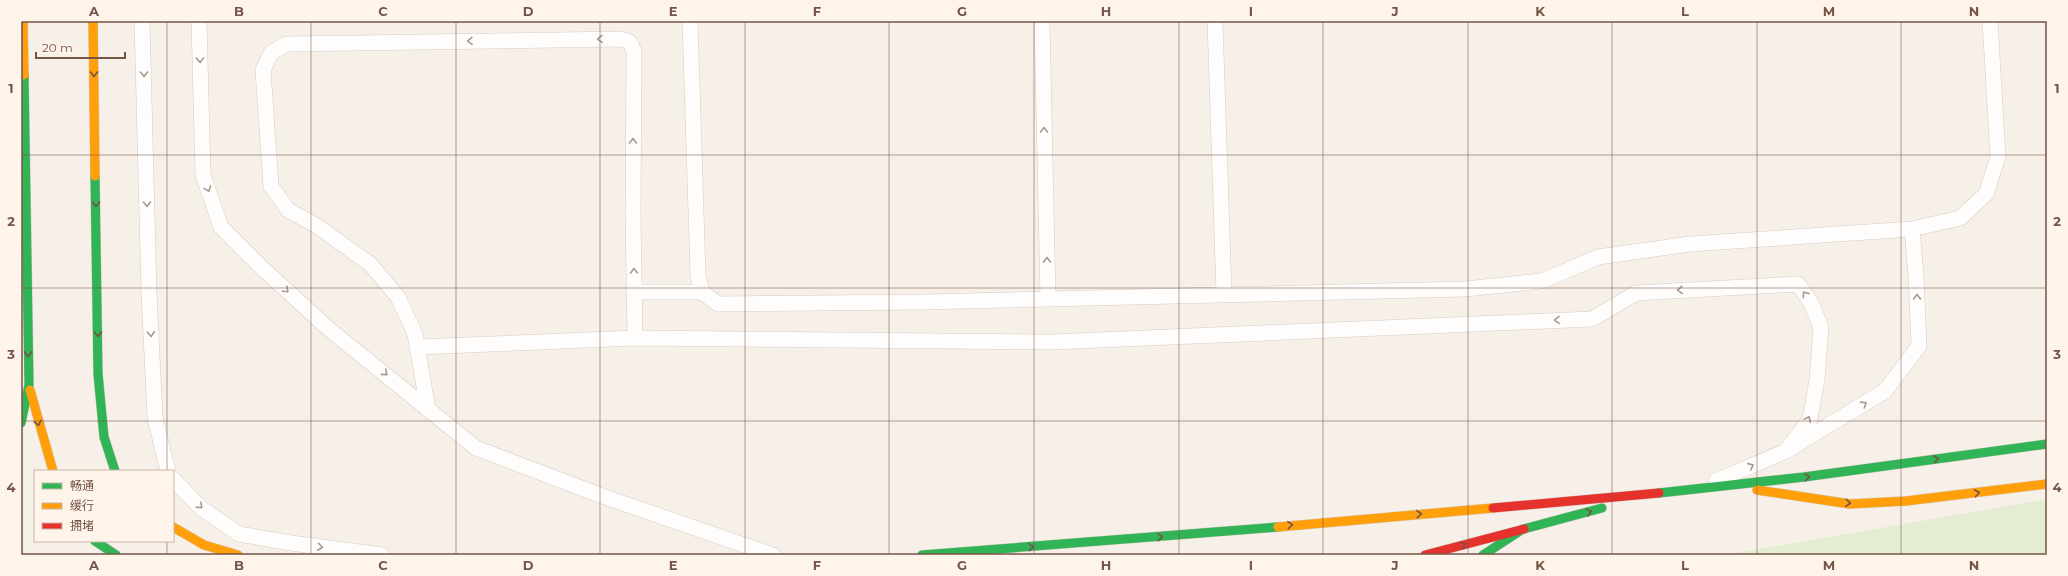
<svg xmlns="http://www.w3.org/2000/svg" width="2068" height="576" font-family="Montserrat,'Noto Sans SC',sans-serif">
  <rect width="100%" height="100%" fill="#f7f0e8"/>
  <polygon fill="#e4edd2" points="2047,499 2047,555 1726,555"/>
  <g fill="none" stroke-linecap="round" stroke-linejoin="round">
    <defs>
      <g id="lane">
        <polyline points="142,21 149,293 155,418 168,471"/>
        <polyline points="199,21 203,175 221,227 261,267 330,330 476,448 605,497 773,555"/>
        <polyline points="690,21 698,275 702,292 718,304 923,302 1465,289 1542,281 1598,257 1690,244 1912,229 1960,218 1986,194 1998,157 1990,21"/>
        <polyline points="1042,21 1048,299"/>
        <polyline points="1215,21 1224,294"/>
        <polyline points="634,292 702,292"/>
        <polyline points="417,347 635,338 1052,342 1592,319 1636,293 1798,284 1811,303 1821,327 1817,380 1810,419 1786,451"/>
        <polyline points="428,410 415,334 398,297 370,264 317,226 288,210 271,186 263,70 271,53 286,44 621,39 630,42 634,52 633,215 635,338"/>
        <polyline points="173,479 201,508 239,534 291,543 382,555"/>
        <polyline points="1716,481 1786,451 1885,391 1919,346 1916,275 1912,229"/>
      </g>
      <g id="fast">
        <polyline points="95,176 98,374 104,437 115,471"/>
        <polyline points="21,423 29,385 24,75"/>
        <polyline points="1659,493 1804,477 2047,444"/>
        <polyline points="1524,529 1602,508"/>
        <polyline points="95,541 116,555"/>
        <polyline points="922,555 1278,527"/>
        <polyline points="1483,555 1523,529"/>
      </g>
      <g id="slow">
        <polyline points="23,21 24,75"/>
        <polyline points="93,21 95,176"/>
        <polyline points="30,390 53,471"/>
        <polyline points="1757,490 1850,504 1906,501 2047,484"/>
        <polyline points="173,527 204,545 238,555"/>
        <polyline points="1278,527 1493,508"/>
      </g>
      <g id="jam">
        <polyline points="1493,508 1659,493"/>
        <polyline points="1425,555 1524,529"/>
      </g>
    </defs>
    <use href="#lane" stroke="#d5cbc5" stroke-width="16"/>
    <use href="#fast" stroke="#d6cbc4" stroke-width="10"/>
    <use href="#slow" stroke="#d6cbc4" stroke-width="10"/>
    <use href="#jam" stroke="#d6cbc4" stroke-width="10"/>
    <use href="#lane" stroke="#fefdfc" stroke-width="15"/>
    <use href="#fast" stroke="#30b455" stroke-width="9"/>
    <use href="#slow" stroke="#ff9f0a" stroke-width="9"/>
    <use href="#jam" stroke="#e5322d" stroke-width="9"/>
  </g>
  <defs><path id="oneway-chevron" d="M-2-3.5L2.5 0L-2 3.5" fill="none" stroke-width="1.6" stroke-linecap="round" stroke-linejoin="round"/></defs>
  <g stroke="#ac978f">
    <use href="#oneway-chevron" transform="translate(600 39) rotate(179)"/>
    <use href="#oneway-chevron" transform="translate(470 41) rotate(179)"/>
    <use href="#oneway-chevron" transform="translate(200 60) rotate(88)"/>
    <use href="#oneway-chevron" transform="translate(144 74) rotate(89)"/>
    <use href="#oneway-chevron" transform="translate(1044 130) rotate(-91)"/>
    <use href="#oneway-chevron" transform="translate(633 141) rotate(-90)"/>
    <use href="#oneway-chevron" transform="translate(208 189) rotate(70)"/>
    <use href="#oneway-chevron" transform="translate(147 204) rotate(89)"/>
    <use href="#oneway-chevron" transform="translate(1047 260) rotate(-91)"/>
    <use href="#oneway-chevron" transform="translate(634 271) rotate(-91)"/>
    <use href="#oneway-chevron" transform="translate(286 290) rotate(43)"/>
    <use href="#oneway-chevron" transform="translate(1680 290) rotate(177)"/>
    <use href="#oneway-chevron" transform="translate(1805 294) rotate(-125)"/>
    <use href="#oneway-chevron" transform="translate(1917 297) rotate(-92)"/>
    <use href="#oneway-chevron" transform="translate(1557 320) rotate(178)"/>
    <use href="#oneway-chevron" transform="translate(151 334) rotate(87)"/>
    <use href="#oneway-chevron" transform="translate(385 373) rotate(40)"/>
    <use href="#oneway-chevron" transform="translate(1864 404) rotate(-32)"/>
    <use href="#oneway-chevron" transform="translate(1808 419) rotate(-66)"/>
    <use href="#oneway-chevron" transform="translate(1751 466) rotate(-24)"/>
    <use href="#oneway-chevron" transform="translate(200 506) rotate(42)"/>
    <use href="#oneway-chevron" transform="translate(320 547) rotate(7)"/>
  </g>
  <g stroke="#755347">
    <use href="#oneway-chevron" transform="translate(94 74) rotate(89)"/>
    <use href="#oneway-chevron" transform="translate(96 204) rotate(89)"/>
    <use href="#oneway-chevron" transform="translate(98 334) rotate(89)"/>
    <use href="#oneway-chevron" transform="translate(28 354) rotate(89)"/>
    <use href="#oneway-chevron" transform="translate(38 423) rotate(76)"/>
    <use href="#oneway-chevron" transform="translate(1936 459) rotate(-8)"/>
    <use href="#oneway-chevron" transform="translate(1807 477) rotate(-7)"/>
    <use href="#oneway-chevron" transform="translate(1977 493) rotate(-7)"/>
    <use href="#oneway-chevron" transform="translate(1848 503) rotate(5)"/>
    <use href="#oneway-chevron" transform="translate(1589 512) rotate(-15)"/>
    <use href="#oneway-chevron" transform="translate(1419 514) rotate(-5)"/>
    <use href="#oneway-chevron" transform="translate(1290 525) rotate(-5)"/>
    <use href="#oneway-chevron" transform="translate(1160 537) rotate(-4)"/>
    <use href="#oneway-chevron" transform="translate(1463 545) rotate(-15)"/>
    <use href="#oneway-chevron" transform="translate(1031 547) rotate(-4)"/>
  </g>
  <path fill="none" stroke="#755347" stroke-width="1" stroke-opacity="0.55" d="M167 21V471M311 21V555M456 21V555M600 21V555M745 21V555M889 21V555M1034 21V555M1179 21V555M1323 21V555M1468 21V555M1612 21V555M1757 21V555M1901 21V555M21 155H2047M21 288H2047M21 421H2047M167 541V555"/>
  <rect width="2068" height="576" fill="none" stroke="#fff4e9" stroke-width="44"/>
  <rect x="34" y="470" width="140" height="72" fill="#fff4e9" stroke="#c8b4a8"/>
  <rect x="42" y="483" width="20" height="6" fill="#30b455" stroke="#c8b4a8"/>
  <text x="70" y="490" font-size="12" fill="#755347">畅通</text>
  <rect x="42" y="503" width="20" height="6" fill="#ff9f0a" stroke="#c8b4a8"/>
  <text x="70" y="510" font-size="12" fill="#755347">缓行</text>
  <rect x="42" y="523" width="20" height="6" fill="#e5322d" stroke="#c8b4a8"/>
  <text x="70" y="530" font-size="12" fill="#755347">拥堵</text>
  <path d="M36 52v6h89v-6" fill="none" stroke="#755347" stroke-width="2"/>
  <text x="42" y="52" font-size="12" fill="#755347" stroke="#fff4e9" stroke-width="3" paint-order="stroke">20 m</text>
  <rect x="22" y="22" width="2024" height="532" fill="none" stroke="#755347" stroke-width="1.5"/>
  <g font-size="13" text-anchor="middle" font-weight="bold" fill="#755347">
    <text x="94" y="16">A</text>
    <text x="239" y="16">B</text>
    <text x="383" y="16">C</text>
    <text x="528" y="16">D</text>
    <text x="673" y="16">E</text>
    <text x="817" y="16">F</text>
    <text x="962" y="16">G</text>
    <text x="1106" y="16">H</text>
    <text x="1251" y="16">I</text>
    <text x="1395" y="16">J</text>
    <text x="1540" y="16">K</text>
    <text x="1685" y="16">L</text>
    <text x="1829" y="16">M</text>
    <text x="1974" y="16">N</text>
    <text x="11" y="93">1</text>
    <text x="2057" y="93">1</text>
    <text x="11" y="226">2</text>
    <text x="2057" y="226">2</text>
    <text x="11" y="359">3</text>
    <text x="2057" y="359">3</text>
    <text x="11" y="492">4</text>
    <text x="2057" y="492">4</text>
    <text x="94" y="570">A</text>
    <text x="239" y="570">B</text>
    <text x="383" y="570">C</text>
    <text x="528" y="570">D</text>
    <text x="673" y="570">E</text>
    <text x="817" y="570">F</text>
    <text x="962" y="570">G</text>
    <text x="1106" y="570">H</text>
    <text x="1251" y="570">I</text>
    <text x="1395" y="570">J</text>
    <text x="1540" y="570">K</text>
    <text x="1685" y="570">L</text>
    <text x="1829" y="570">M</text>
    <text x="1974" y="570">N</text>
  </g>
</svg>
